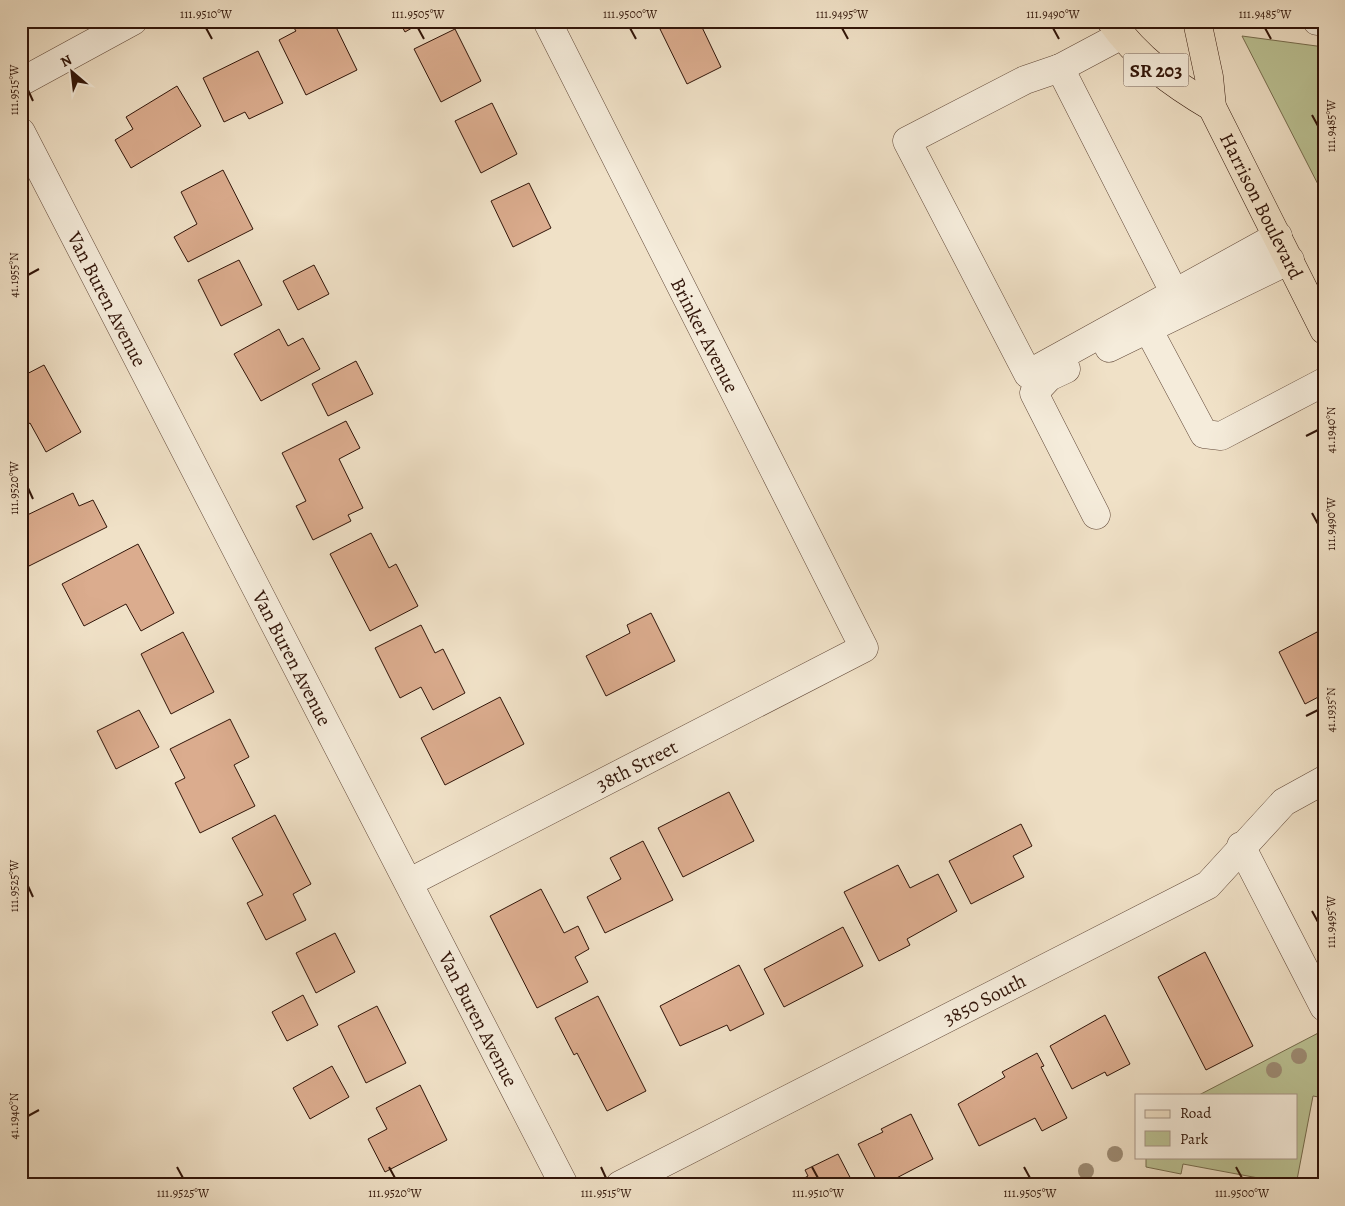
<svg xmlns="http://www.w3.org/2000/svg" width="1345" height="1206" font-family="Alegreya,serif">
  <rect width="100%" height="100%" fill="#f0e1c7"/>
  <filter id="stains"><feTurbulence type="fractalNoise" baseFrequency=".004" numOctaves="4"/><feColorMatrix values="0 0 0 0 .2 0 0 0 0 .09 0 0 0 0 .02 0 0 0 .5 -.17"/></filter>
  <radialGradient id="worn" r=".72"><stop offset=".6" stop-color="#630" stop-opacity="0"/><stop offset="1" stop-color="#630" stop-opacity=".3"/></radialGradient>
  <g fill="#bbc294" stroke="#766c4e">
    <polygon points="1242,36 1324,47 1324,196"/>
    <polygon points="1324,1030 1324,1098 1313,1096 1296,1185 1183,1164 1181,1174 1146,1167 1146,1157 1296,1157 1296,1095 1199,1095"/>
  </g>
  <g fill="#dbac8e" stroke="#311509">
    <polygon points="307,21 333,21 357,70 306,95 279,40 296,31 294,28"/>
    <polygon points="381,21 392,21 384,26"/>
    <polygon points="399,21 424,21 405,32"/>
    <polygon points="676,21 699,21 721,67 687,84 660,29"/>
    <polygon points="455,29 481,81 441,102 414,49"/>
    <polygon points="258,51 283,103 249,119 245,112 224,122 203,78"/>
    <polygon points="177,86 201,126 131,168 115,140 133,129 126,117"/>
    <polygon points="492,103 517,154 481,173 455,121"/>
    <polygon points="223,170 253,229 188,262 174,237 197,224 181,192"/>
    <polygon points="529,183 551,228 513,247 491,201"/>
    <polygon points="239,260 262,305 221,326 198,280"/>
    <polygon points="314,265 329,294 298,310 283,281"/>
    <polygon points="279,329 288,346 303,338 320,369 261,401 234,354"/>
    <polygon points="356,361 373,394 328,416 312,384"/>
    <polygon points="44,365 81,432 46,452 30,423 21,428 21,377"/>
    <polygon points="346,421 360,448 339,459 363,508 348,515 351,521 313,540 296,506 306,501 282,453"/>
    <polygon points="73,493 79,506 93,500 107,527 21,570 21,518"/>
    <polygon points="371,533 389,568 396,564 418,606 370,631 330,554"/>
    <polygon points="138,544 174,613 141,631 126,604 84,626 62,584"/>
    <polygon points="651,613 675,661 606,696 586,656 630,633 627,625"/>
    <polygon points="421,625 435,653 443,649 465,693 433,710 421,687 400,698 375,648"/>
    <polygon points="183,632 214,692 171,714 141,654"/>
    <polygon points="1317,632 1324,645 1324,694 1305,704 1279,652"/>
    <polygon points="500,697 524,744 445,785 421,738"/>
    <polygon points="139,710 159,747 116,769 97,731"/>
    <polygon points="230,719 249,757 234,765 255,806 200,833 175,783 185,778 170,749"/>
    <polygon points="729,792 754,841 683,877 658,828"/>
    <polygon points="275,815 311,884 293,894 306,920 266,940 247,903 263,895 232,838"/>
    <polygon points="1021,824 1032,846 1013,856 1024,877 971,904 949,861"/>
    <polygon points="643,841 673,900 605,933 587,897 621,879 610,858"/>
    <polygon points="898,865 910,888 938,874 957,911 907,939 910,945 879,961 844,892"/>
    <polygon points="541,889 564,933 578,926 589,949 575,957 588,982 537,1008 490,916"/>
    <polygon points="843,927 863,966 784,1007 764,969"/>
    <polygon points="335,933 355,972 316,993 296,953"/>
    <polygon points="1205,952 1253,1046 1206,1070 1158,977"/>
    <polygon points="739,965 764,1014 730,1031 727,1025 680,1046 660,1006"/>
    <polygon points="303,995 318,1025 287,1041 272,1012"/>
    <polygon points="598,996 646,1091 607,1111 577,1053 574,1055 555,1018"/>
    <polygon points="377,1006 406,1063 366,1083 338,1026"/>
    <polygon points="1105,1015 1130,1064 1107,1076 1105,1072 1072,1089 1050,1046"/>
    <polygon points="1037,1053 1044,1066 1041,1067 1067,1118 1042,1131 1035,1118 979,1146 958,1104 1005,1077 1002,1072"/>
    <polygon points="332,1066 349,1097 310,1119 293,1088"/>
    <polygon points="420,1085 447,1140 385,1172 368,1139 387,1129 376,1108"/>
    <polygon points="911,1114 933,1159 883,1185 879,1185 858,1144 883,1132 881,1129"/>
    <polygon points="838,1154 854,1185 792,1185 808,1176 805,1170"/>
  </g>
  <g fill="none" stroke-linecap="round" stroke-linejoin="round">
    <defs>
      <g id="minor">
        <polyline points="1317,21 1324,22"/>
        <polyline points="1122,35 1060,68 1025,80 907,141 1028,374 1278,236"/>
        <polyline points="1060,68 1174,292"/>
        <polyline points="21,82 133,21"/>
        <path id="s1" d="M21 132 564 1185"/>
        <polyline points="1148,329 1204,434 1221,436 1324,382"/>
        <polyline points="1109,348 1290,260"/>
        <polyline points="1066,369 1049,377 1034,393 1096,515"/>
        <polyline points="1241,846 1324,1007"/>
        <path id="s2" d="M410 882 864 648 547 21"/>
        <path id="s3" d="M620 1185 1208 885 1284 802 1324 780"/>
      </g>
      <g id="major">
        <path d="M1111 21C1137 58 1173 84 1212 107"/>
        <path id="s4" d="M1197 21 1209 77 1212 107 1324 330"/>
      </g>
    </defs>
    <use href="#minor" stroke="#614838" stroke-width="29"/>
    <use href="#major" stroke="#311509" stroke-width="29"/>
    <use href="#minor" stroke="#f5ecdb" stroke-width="28"/>
    <use href="#major" stroke="#f0e1c7" stroke-width="28"/>
  </g>
  <g fill="#9e8d76">
    <circle cx="1299" cy="1056" r="8"/>
    <circle cx="1274" cy="1070" r="8"/>
    <circle cx="1115" cy="1154" r="8"/>
    <circle cx="1086" cy="1171" r="8"/>
  </g>
  <path fill="none" stroke="#311509" stroke-width="2" d="M206 28 212 39M418 28 424 39M630 28 636 39M842 28 848 39M1053 28 1059 39M1265 28 1271 39M28 90 33 101M1312 115 1318 126M28 275 39 269M1306 436 1318 430M28 488 33 499M1312 513 1318 524M1306 716 1318 710M28 886 33 897M1312 911 1318 922M28 1116 39 1110M177 1167 183 1178M389 1167 395 1178M601 1167 606 1178M812 1167 818 1178M1024 1167 1030 1178M1236 1167 1242 1178"/>
  <g text-anchor="middle" stroke-width="5" stroke-linejoin="round" paint-order="stroke">
    <rect fill="#f5ecdb" stroke="#6c5648" stroke-width="1" x="1123.5" y="53.5" width="65" height="33" rx="4"/>
    <g font-size="19" font-weight="bold" fill="#311509">
      <text x="1156" y="77">SR 203</text>
    </g>
    <g font-size="20" fill="#311509" stroke="#f5ecdb">
      <text dy="7" stroke="none"><textPath href="#s4" startOffset="198">Harrison Boulevard</textPath></text>
      <text dy="7" stroke="none"><textPath href="#s1" startOffset="188">Van Buren Avenue</textPath></text>
      <text transform="translate(705 335) rotate(63)" y="7">Brinker Avenue</text>
      <text dy="7" stroke="none"><textPath href="#s1" startOffset="592">Van Buren Avenue</textPath></text>
      <text dy="7" stroke="none"><textPath href="#s2" startOffset="255">38th Street</textPath></text>
      <text dy="7" stroke="none"><textPath href="#s3" startOffset="409">3850 South</textPath></text>
      <text dy="7" stroke="none"><textPath href="#s1" startOffset="998">Van Buren Avenue</textPath></text>
    </g>
  </g>
  <rect width="1345" height="1206" fill="none" stroke="#f0e1c7" stroke-width="55"/>
  <rect x="1135" y="1094" width="162" height="65" fill="#f5ecdb" stroke="#a79687"/>
  <rect x="1145" y="1110" width="25" height="8" fill="#f0e1c7" stroke="#a79687"/>
  <text x="1180" y="1118" font-size="15" fill="#311509">Road</text>
  <rect x="1145" y="1131" width="25" height="15" fill="#bbc294" stroke="#a79687"/>
  <text x="1180" y="1144" font-size="15" fill="#311509">Park</text>
  <g transform="translate(72 72) rotate(332)" stroke="#f5ecdb" stroke-width="4" paint-order="stroke">
  <path d="M0-4L9 19L0 12L-9 19Z" fill="#311509"/>
  <text y="-8" font-size="14" font-weight="bold" text-anchor="middle" fill="#311509">N</text>
  </g>
  <rect x="28" y="28" width="1290" height="1150" fill="none" stroke="#311509" stroke-width="2"/>
  <g font-size="12" text-anchor="middle" fill="#311509">
    <text x="206" y="18">111.9510°W</text>
    <text x="418" y="18">111.9505°W</text>
    <text x="630" y="18">111.9500°W</text>
    <text x="842" y="18">111.9495°W</text>
    <text x="1053" y="18">111.9490°W</text>
    <text x="1265" y="18">111.9485°W</text>
    <text transform="translate(14 90) rotate(-90)" y="4">111.9515°W</text>
    <text transform="translate(1331 126) rotate(-90)" y="4">111.9485°W</text>
    <text transform="translate(14 275) rotate(-90)" y="4">41.1955°N</text>
    <text transform="translate(1331 430) rotate(-90)" y="4">41.1940°N</text>
    <text transform="translate(14 488) rotate(-90)" y="4">111.9520°W</text>
    <text transform="translate(1331 524) rotate(-90)" y="4">111.9490°W</text>
    <text transform="translate(1331 710) rotate(-90)" y="4">41.1935°N</text>
    <text transform="translate(14 886) rotate(-90)" y="4">111.9525°W</text>
    <text transform="translate(1331 922) rotate(-90)" y="4">111.9495°W</text>
    <text transform="translate(14 1116) rotate(-90)" y="4">41.1940°N</text>
    <text x="183" y="1197">111.9525°W</text>
    <text x="395" y="1197">111.9520°W</text>
    <text x="606" y="1197">111.9515°W</text>
    <text x="818" y="1197">111.9510°W</text>
    <text x="1030" y="1197">111.9505°W</text>
    <text x="1242" y="1197">111.9500°W</text>
  </g>
  <rect width="100%" height="100%" filter="url(#stains)"/>
  <rect width="100%" height="100%" fill="url(#worn)"/>
</svg>
